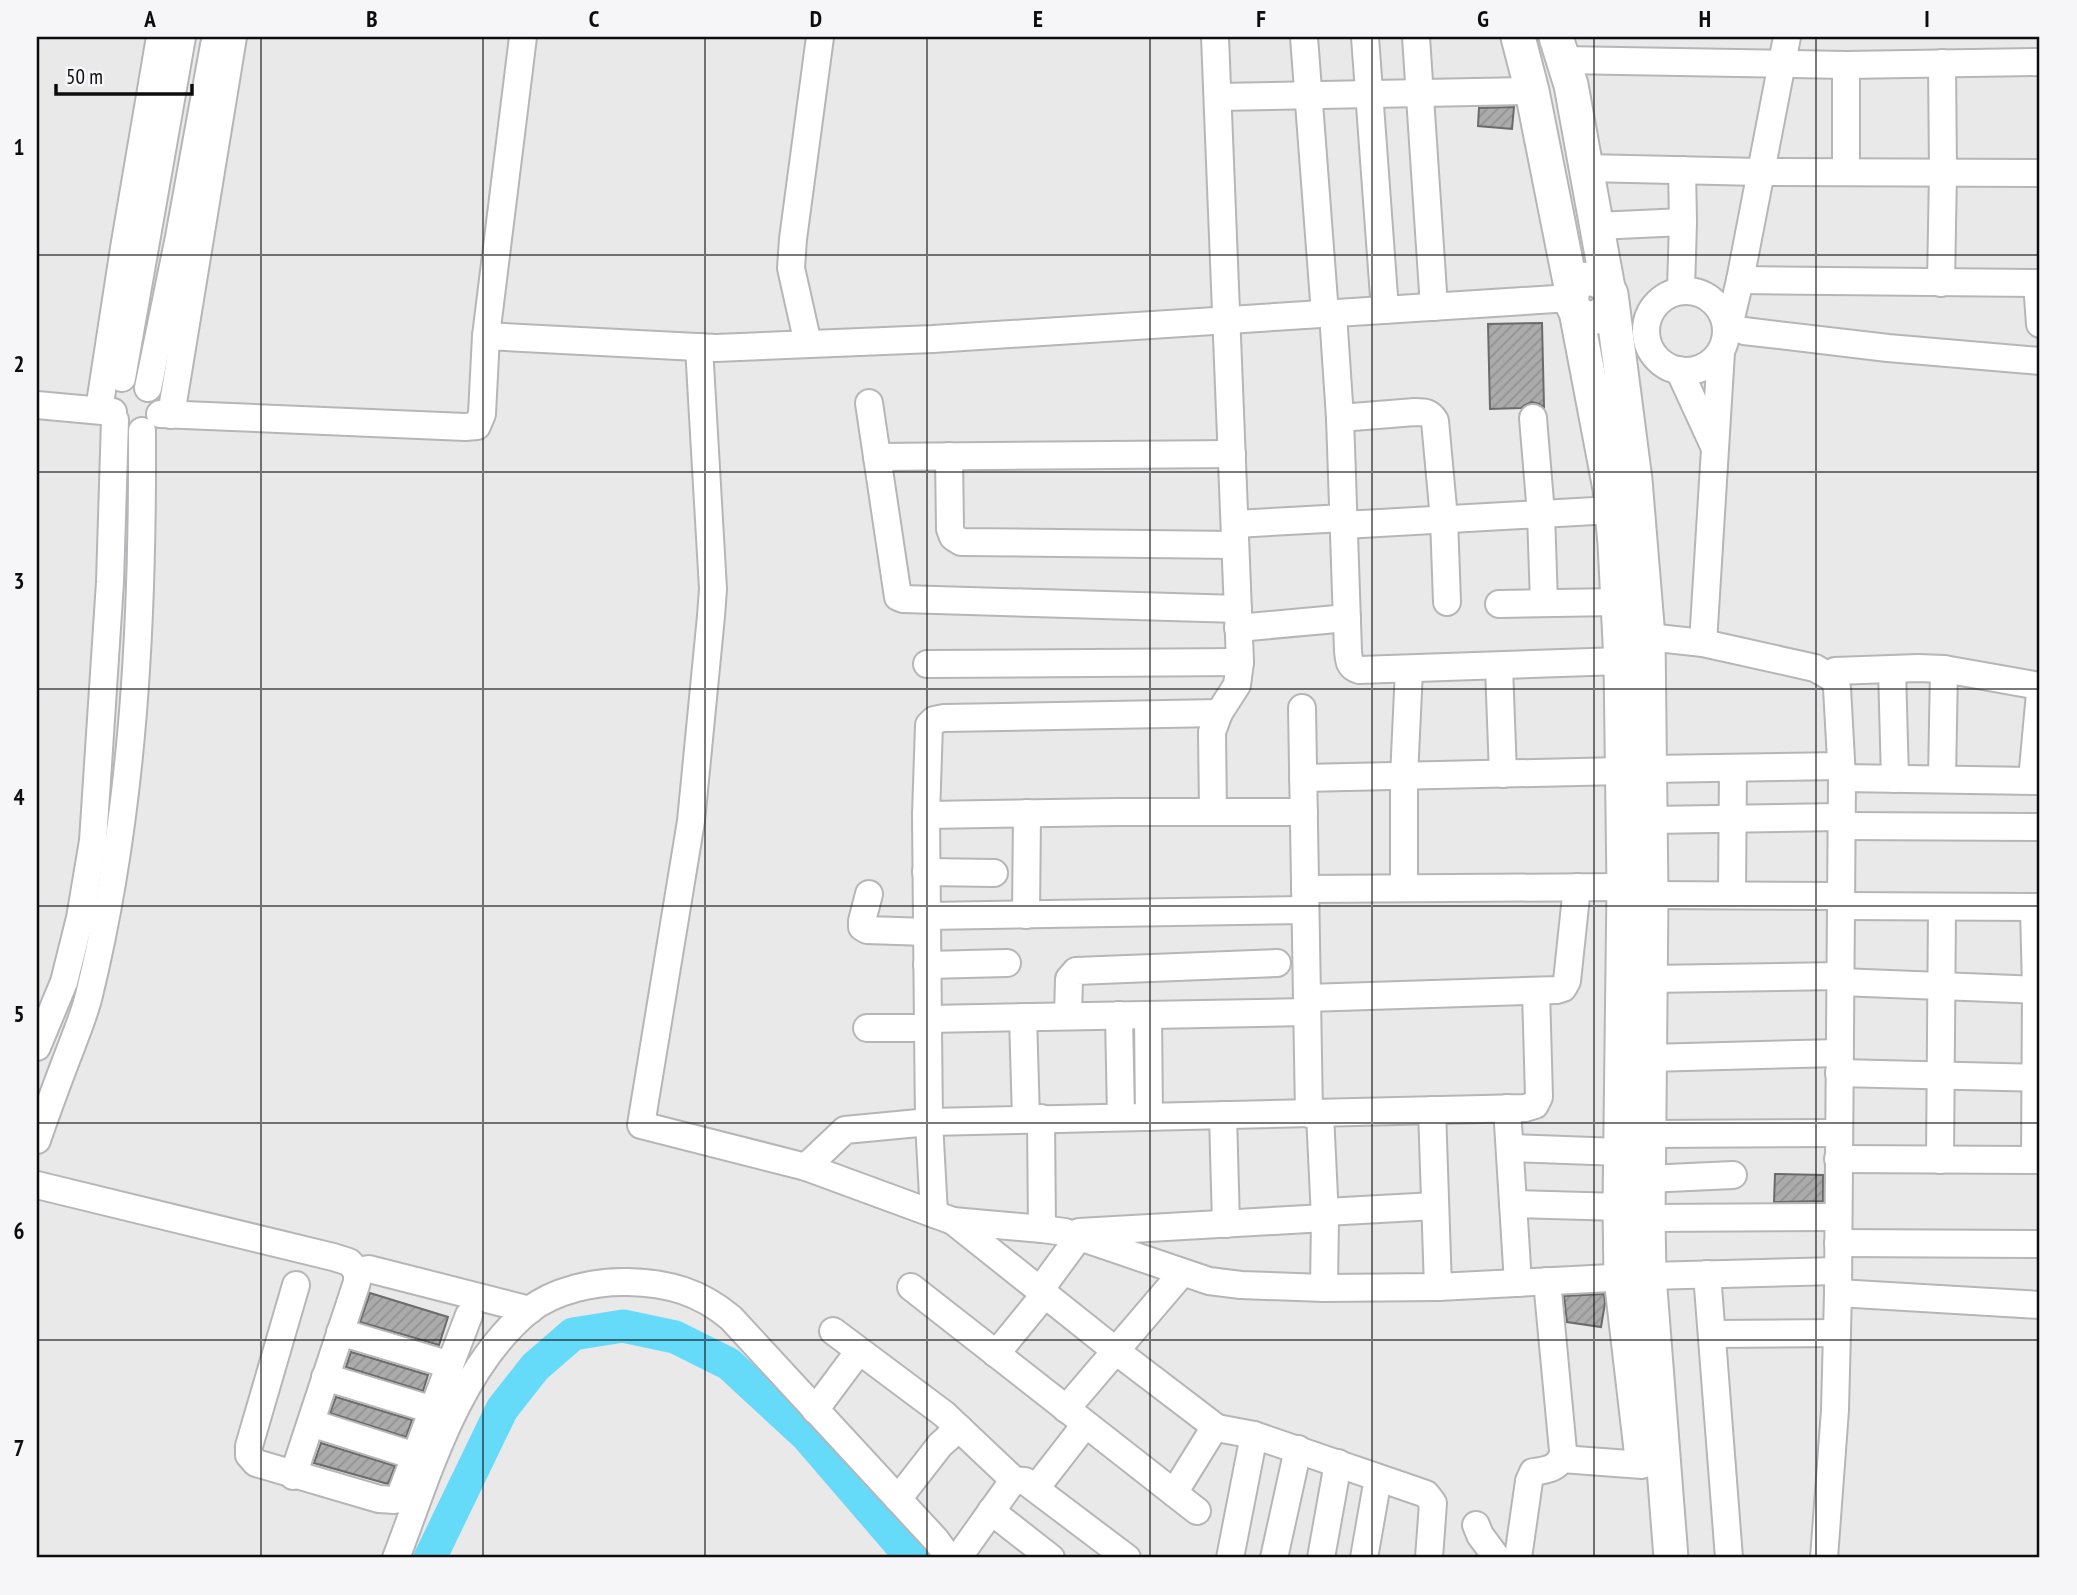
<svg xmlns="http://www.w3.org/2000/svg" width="2077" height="1595" font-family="'PT Sans Narrow',sans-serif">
  <defs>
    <pattern id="building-hatch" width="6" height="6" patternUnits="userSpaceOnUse" patternTransform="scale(1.75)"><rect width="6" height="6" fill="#acabac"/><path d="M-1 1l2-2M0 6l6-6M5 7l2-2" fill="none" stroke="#939293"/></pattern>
  </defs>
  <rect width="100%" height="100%" fill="#e9e9ea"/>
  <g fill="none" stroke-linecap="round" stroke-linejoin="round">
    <polyline stroke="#65daf9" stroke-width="33" points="430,1558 502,1409 535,1367 573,1334 623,1326 675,1337 729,1364 807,1436 912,1558"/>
  </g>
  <g fill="url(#building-hatch)" stroke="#6c6b6c" stroke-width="2">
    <polygon points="1514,107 1512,129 1478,126 1479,108"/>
    <polygon points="1542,323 1544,407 1539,404 1532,402 1525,405 1521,408 1490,409 1488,324"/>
    <polygon points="1775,1174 1823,1175 1823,1201 1774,1202"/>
    <polygon points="370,1293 448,1317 439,1345 360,1322"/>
    <polygon points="1604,1294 1605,1303 1601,1327 1567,1322 1564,1296"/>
    <polygon points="351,1352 428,1375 423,1391 346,1367"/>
    <polygon points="336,1397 412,1420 406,1437 330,1413"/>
    <polygon points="321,1443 395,1466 388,1484 314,1463"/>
  </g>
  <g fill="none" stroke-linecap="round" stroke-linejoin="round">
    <defs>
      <g id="minor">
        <polyline points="1304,37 1325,314"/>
        <polyline points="1365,37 1385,310"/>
        <polyline points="1416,37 1434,307"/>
        <polyline points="1563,60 1846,65 2040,62"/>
        <polyline points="1218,97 1532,91"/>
        <polyline points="1586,168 1760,172 2040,173"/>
        <polyline points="1846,172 1846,65"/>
        <polyline points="1597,226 1683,222"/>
        <polyline points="1740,280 2040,283"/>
        <polyline points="1941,283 1943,172 1942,63"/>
        <polyline points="2037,283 2040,324"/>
        <polyline points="1681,290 1683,222 1682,170"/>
        <circle cx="1686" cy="331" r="40"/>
        <path d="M1333 314 1340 418 1348 651C1349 661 1349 667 1359 670L1621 661"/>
        <polyline points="1744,331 1888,348 2040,361"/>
        <polyline points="1727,335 1740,280 1787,37"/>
        <polyline points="486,336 716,348 933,339 1571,298"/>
        <polyline points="808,344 791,268 793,239 820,37"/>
        <polyline points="699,347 713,589 711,616 691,821 641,1125 806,1167 953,1221 1042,1229 1065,1232 1209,1281 1241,1285 1324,1288 1438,1287 1649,1276 1838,1271"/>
        <polyline points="1679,370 1713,444"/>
        <polyline points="122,378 182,37"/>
        <polyline points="148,388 179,237 214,45"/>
        <polyline points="869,403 898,597 903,599 1238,609"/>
        <polyline points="37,405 113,412"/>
        <polyline points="99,410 124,248 160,37"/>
        <polyline points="160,414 465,427 477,426 482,414 486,336 523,37"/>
        <polyline points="171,415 233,37"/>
        <path d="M1340 418 1415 412C1425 412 1430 412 1435 421L1444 519 1447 602"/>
        <polyline points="1533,418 1541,514 1544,603"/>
        <polyline points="949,456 950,529 953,537 961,542 1235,545"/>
        <polyline points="877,457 1232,454"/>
        <polyline points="1235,524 1344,518"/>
        <polyline points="1344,525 1612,510"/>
        <polyline points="1499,604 1618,602"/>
        <polyline points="1238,628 1347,618"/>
        <polyline points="1648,637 1703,643 1815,668 1834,679 1837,688 1842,778 1838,1293 1835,1410 1824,1558"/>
        <polyline points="1703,643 1721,352"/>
        <polyline points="927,664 1240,662"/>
        <polyline points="1499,667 1503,774"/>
        <polyline points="1892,669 1895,779"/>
        <polyline points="1834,679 1835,671 1918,668 1944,669 2040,686"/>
        <polyline points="1302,708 1309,1114"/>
        <polyline points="1303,778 1622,771 1650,769 1841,766"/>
        <polyline points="1842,778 2040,781"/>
        <polyline points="1942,779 1944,669"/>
        <polyline points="2032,780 2040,693"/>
        <polyline points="1213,812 1212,732 1219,713 1237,685 1240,662 1215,37"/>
        <polyline points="926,815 1117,812 1304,812"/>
        <polyline points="1651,820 1841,817"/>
        <polyline points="1841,826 2040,827"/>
        <polyline points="926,872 994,873"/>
        <polyline points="1404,888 1404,777 1409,670"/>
        <polyline points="1305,889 1624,887"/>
        <polyline points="869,894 862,921 862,927 867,930 927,932"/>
        <polyline points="1651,895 1841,896"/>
        <polyline points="1732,895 1733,768"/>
        <polyline points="1841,906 2040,907"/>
        <polyline points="2034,907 2036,990 2035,1160"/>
        <polyline points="1026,915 1027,813"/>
        <polyline points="927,916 1305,910"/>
        <polyline points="927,965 1007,963"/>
        <polyline points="1650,979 1840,976"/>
        <polyline points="1840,982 2040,990"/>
        <polyline points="1307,998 1557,990 1563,988 1567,981 1577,887"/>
        <polyline points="1119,1015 1121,1117"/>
        <polyline points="1148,1015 1149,1117"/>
        <polyline points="1068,1016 1069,979 1076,971 1277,963"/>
        <polyline points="1023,1017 1026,1119"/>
        <polyline points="928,1019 1307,1012"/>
        <polyline points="867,1028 928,1028"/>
        <polyline points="37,1047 64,982 80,918 93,841 110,582 115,420"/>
        <polyline points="1648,1058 1839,1053"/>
        <polyline points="1839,1073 2040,1078"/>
        <polyline points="1507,1108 1518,1283"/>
        <polyline points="1432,1110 1438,1287"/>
        <polyline points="1320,1114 1325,1218 1324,1288"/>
        <polyline points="1223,1115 1226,1224"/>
        <polyline points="1041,1118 1042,1229"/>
        <polyline points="1648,1134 1839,1133"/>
        <path d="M37 1140C48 1108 60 1076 72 1045 78 1029 85 1012 89 995 134 811 143 620 142 431"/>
        <polyline points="1510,1148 1620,1152"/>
        <polyline points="1838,1159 2040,1160"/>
        <polyline points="1940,1160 1942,907"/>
        <polyline points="806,1167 845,1130 929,1122 1525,1108 1535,1105 1539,1097 1536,991"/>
        <polyline points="1647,1179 1733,1175"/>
        <polyline points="37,1185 333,1257 349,1262 357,1271 357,1282 293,1476"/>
        <polyline points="1513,1204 1620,1207"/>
        <polyline points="1325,1212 1435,1206"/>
        <polyline points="934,1214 929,1122 928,1028 926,815 929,725 934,720 944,718 1219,713"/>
        <polyline points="1648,1218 1838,1217"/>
        <polyline points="953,1221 1116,1351 1217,1428"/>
        <polyline points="1079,1232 1325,1218"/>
        <polyline points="1838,1243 2040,1244"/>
        <polyline points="357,1271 369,1269 530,1310"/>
        <polyline points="1707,1274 1729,1558"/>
        <polyline points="296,1285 249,1446 249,1455 256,1463 379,1499 395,1500 400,1496 469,1315"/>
        <polyline points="911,1287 1197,1511"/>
        <polyline points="1040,1290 1079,1237"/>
        <polyline points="1838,1293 2040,1305"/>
        <polyline points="833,1331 944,1414 1015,1481"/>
        <polyline points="340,1332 450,1365"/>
        <polyline points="1712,1334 1837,1333"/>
        <polyline points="996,1354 1045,1294"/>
        <polyline points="325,1377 433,1410"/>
        <polyline points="1066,1409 1182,1273"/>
        <polyline points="815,1410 859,1351"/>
        <polyline points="311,1423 415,1456"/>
        <polyline points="1562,1459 1642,1465"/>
        <polyline points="1036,1488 1085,1425"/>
        <polyline points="1174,1493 1213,1430 1217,1428 1254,1435 1426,1494 1433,1503 1429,1558"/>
        <polyline points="898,1499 940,1445 959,1428"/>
        <polyline points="991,1511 1051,1558"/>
        <polyline points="1476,1525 1480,1535 1497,1558"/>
        <path d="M396 1558C428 1475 457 1370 528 1311 554 1290 596 1281 628 1282 669 1283 700 1292 731 1318L936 1540 949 1558"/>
        <path d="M958 1558 1010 1485C1015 1481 1019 1480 1025 1481L1127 1558"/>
        <polyline points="1230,1558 1254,1435"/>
        <polyline points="1274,1558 1298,1449"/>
        <polyline points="1321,1558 1338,1463"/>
        <polyline points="1364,1558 1378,1478"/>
        <path d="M1518 1558 1529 1481 1533 1472C1548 1470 1561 1468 1563 1451L1547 1281"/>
      </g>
      <g id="major">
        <polyline points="1518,37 1532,91 1572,292"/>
        <polyline points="1556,37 1571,85 1608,288"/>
        <path d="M1611 300C1604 326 1570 322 1572 297 1573 273 1602 274 1611 294L1635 480 1648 637 1651 895 1648 1218 1649 1276 1671 1558"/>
        <polyline points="1576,311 1610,489 1615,544 1621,661 1624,887 1620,1207 1621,1278 1642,1458"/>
      </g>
    </defs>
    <use href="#minor" stroke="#b6b6b8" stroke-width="30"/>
    <use href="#major" stroke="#b6b6b8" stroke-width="37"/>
    <use href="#minor" stroke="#fff" stroke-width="26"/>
    <use href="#major" stroke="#fff" stroke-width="33"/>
  </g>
  <path fill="none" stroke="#0d0d0e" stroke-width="2" stroke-opacity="0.55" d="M261 37V1558M483 37V1558M705 37V1558M927 37V1558M1150 37V1558M1372 37V1558M1594 37V1558M1816 37V1558M37 255H2040M37 472H2040M37 689H2040M37 906H2040M37 1123H2040M37 1340H2040"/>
  <rect width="2077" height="1595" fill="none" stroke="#f6f6f8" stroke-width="77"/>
  <path d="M56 84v10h136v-10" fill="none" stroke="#0d0d0e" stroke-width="3.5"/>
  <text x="66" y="84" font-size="21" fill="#0d0d0e" stroke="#f6f6f8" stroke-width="5" paint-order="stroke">50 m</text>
  <rect x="38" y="38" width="2000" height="1518" fill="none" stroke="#0d0d0e" stroke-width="2.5"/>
  <g font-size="23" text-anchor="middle" font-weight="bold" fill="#0d0d0e">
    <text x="150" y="27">A</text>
    <text x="372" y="27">B</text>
    <text x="594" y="27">C</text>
    <text x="816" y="27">D</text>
    <text x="1038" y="27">E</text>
    <text x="1261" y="27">F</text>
    <text x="1483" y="27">G</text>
    <text x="1705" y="27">H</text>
    <text x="1927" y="27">I</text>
    <text x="19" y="155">1</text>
    <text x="19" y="372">2</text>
    <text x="19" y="589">3</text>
    <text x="19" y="805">4</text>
    <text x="19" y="1022">5</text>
    <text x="19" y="1239">6</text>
    <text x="19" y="1456">7</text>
  </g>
</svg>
